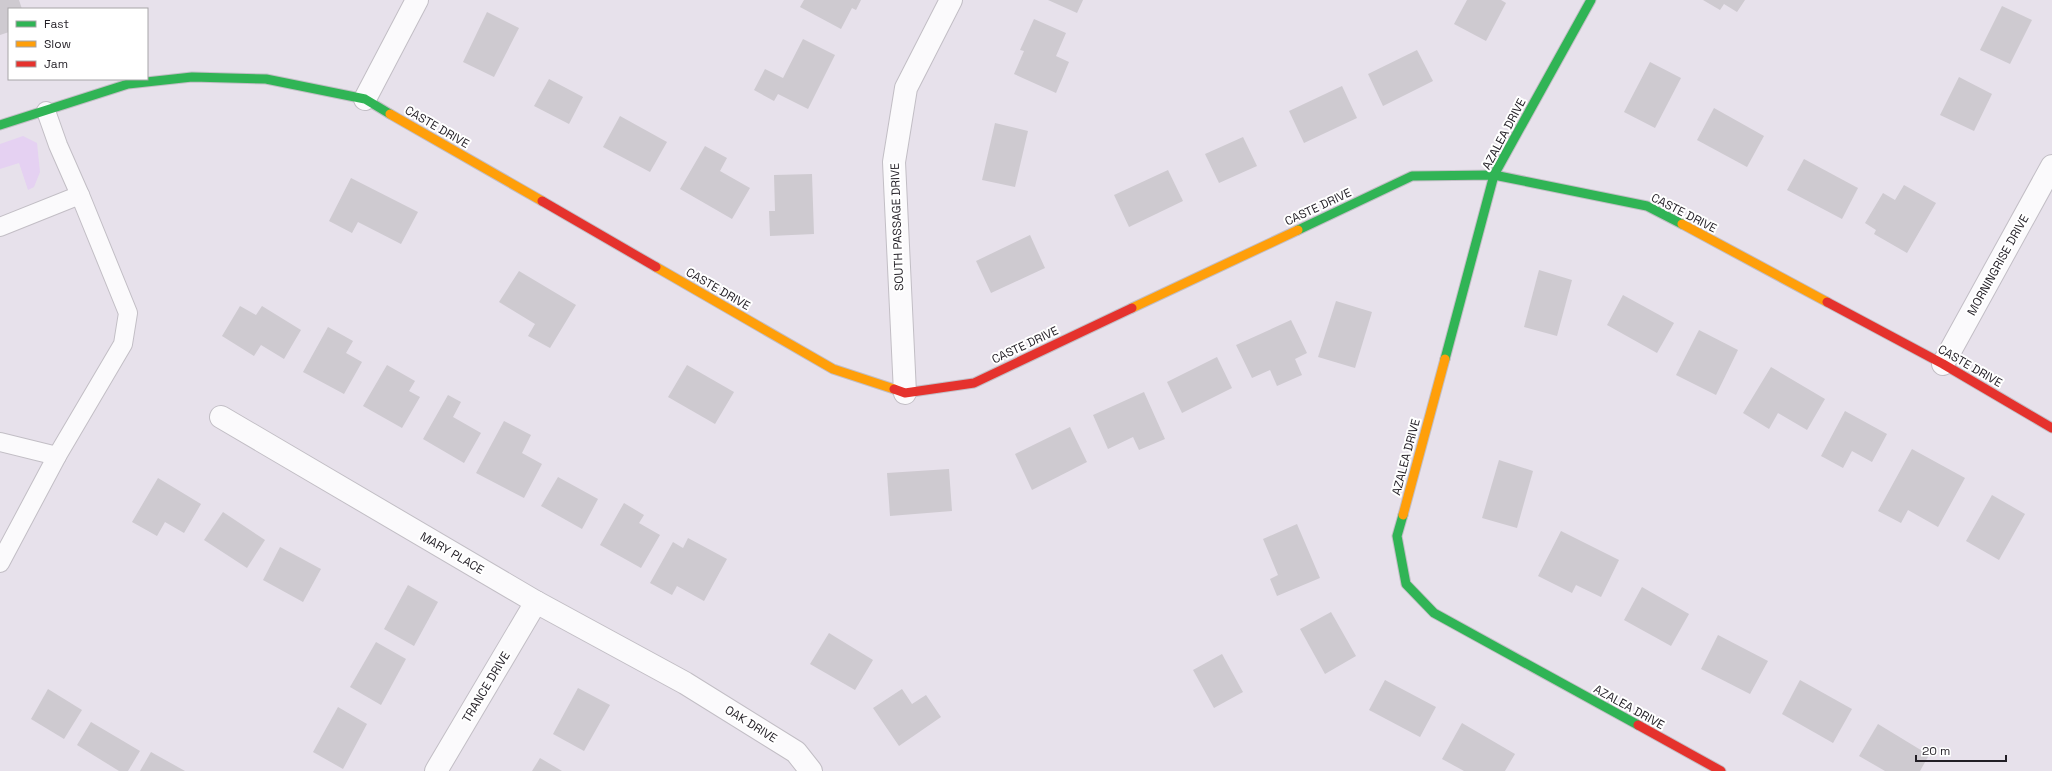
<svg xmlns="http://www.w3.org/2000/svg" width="2052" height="771" font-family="'Space Grotesk',sans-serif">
  <rect width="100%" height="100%" fill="#e7e1eb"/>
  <polygon fill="#e5d1f2" points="23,136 37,143 40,172 34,187 28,190 19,163 0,169 0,144"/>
  <g fill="#cecad0">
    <polygon points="0,0 19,0 22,9 9,9 9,32 0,35"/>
    <polygon points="804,0 861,0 856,10 852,8 841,29 800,7"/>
    <polygon points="1048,0 1083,0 1077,13"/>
    <polygon points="1467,0 1501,0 1506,3 1486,41 1454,24"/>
    <polygon points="1703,0 1745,0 1737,12 1724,4 1720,10"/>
    <polygon points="2002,6 2032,20 2010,64 1980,50"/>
    <polygon points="487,12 519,28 494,77 463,62"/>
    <polygon points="1034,19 1066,33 1056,56 1069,62 1056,93 1014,74 1024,51 1020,50"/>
    <polygon points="803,39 835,55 808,109 778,94 774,101 754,90 765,69 783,78"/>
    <polygon points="1417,50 1433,81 1383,106 1368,74"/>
    <polygon points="1650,62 1681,78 1655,128 1624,112"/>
    <polygon points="1959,77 1992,94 1974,131 1940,115"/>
    <polygon points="549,79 583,97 569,124 534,106"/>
    <polygon points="1342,86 1357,118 1304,143 1289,111"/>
    <polygon points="1714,108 1764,136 1747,167 1697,140"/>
    <polygon points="620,116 667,142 650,172 603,147"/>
    <polygon points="995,123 1028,131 1015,187 982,180"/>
    <polygon points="1243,137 1257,166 1219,183 1205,154"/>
    <polygon points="705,146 727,158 720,171 750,188 732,219 680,189"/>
    <polygon points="1804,159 1858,188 1842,219 1787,190"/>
    <polygon points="1168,170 1183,201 1129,227 1114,195"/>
    <polygon points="812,174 814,234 770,236 769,211 775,211 774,175"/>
    <polygon points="351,178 418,212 401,244 358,222 352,233 329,221"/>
    <polygon points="1904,185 1936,203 1907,253 1874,234 1876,230 1865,223 1883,193 1895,200"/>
    <polygon points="1030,235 1045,268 991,293 976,261"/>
    <polygon points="1539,270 1572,280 1557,336 1524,327"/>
    <polygon points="519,271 576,305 550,348 528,336 535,324 499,302"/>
    <polygon points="1623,295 1674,323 1657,353 1607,325"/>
    <polygon points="1336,301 1372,312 1355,368 1318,357"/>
    <polygon points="240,306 256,315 262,306 301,330 284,359 261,345 254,356 222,336"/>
    <polygon points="1291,320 1307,353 1295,359 1302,375 1277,386 1270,370 1252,378 1236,345"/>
    <polygon points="328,327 353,341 346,353 362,362 344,394 303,372"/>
    <polygon points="1699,330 1738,350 1716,395 1676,375"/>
    <polygon points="1217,357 1232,388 1182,413 1167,382"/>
    <polygon points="387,365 415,381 409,391 420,397 402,428 363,406"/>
    <polygon points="687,365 734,392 715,424 668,397"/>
    <polygon points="1771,367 1825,399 1807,430 1778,413 1769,429 1743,413"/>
    <polygon points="1144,392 1165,439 1139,450 1133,437 1108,449 1093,415"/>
    <polygon points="448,395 461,402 453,417 481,433 464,463 423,439"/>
    <polygon points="1845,411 1887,434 1872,462 1852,451 1843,468 1821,456"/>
    <polygon points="504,421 531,435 522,453 542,464 524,498 476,473"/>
    <polygon points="1070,427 1087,462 1032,490 1015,454"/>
    <polygon points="1912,449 1965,478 1938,527 1908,510 1901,523 1878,511"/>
    <polygon points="1499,460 1533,471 1517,528 1482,518"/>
    <polygon points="949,469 952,511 890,516 887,473"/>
    <polygon points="558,477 598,499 582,529 541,506"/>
    <polygon points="158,478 201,504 184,533 165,522 157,536 132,522"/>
    <polygon points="1992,495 2025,514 1999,560 1966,541"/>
    <polygon points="624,503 644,515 639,523 660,535 641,568 600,545"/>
    <polygon points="223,512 265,540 247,568 204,540"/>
    <polygon points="1297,524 1320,578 1277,596 1270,579 1278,575 1263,539"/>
    <polygon points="1561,531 1619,560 1601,597 1576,585 1572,593 1538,576"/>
    <polygon points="688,538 727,559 704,601 677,586 672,595 650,583 673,542 683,548"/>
    <polygon points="280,547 321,569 303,602 263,580"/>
    <polygon points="408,585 438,602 414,646 384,629"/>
    <polygon points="1642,587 1689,614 1671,646 1624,620"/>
    <polygon points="1331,612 1356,656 1325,674 1300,629"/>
    <polygon points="829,633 873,660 855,690 810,664"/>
    <polygon points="1718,635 1768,661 1750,694 1701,669"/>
    <polygon points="376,642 406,659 381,705 350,687"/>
    <polygon points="1222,654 1243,692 1214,708 1193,670"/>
    <polygon points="1385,680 1436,707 1420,737 1369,710"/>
    <polygon points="1800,680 1852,709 1833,743 1782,714"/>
    <polygon points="578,688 610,705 584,751 553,734"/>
    <polygon points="48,689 82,710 64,739 31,719"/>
    <polygon points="902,689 912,704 926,695 941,717 899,746 873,708"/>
    <polygon points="338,707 367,724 343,769 313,752"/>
    <polygon points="91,722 140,751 128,771 119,771 77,745"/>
    <polygon points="1462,723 1515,754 1505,771 1464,771 1442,759"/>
    <polygon points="1878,724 1929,755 1920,771 1885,771 1859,756"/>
    <polygon points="151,752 185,771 140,771"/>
    <polygon points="540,758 562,771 532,771"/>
  </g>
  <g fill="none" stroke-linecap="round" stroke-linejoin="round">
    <defs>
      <g id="lane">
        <polyline points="0,227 80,195 58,145 46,111"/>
        <polyline points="0,442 57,456"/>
        <polyline points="0,563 57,456 123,344 128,313 80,195"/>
      </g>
      <g id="street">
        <polyline points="365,99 417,0"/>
        <polyline points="1943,364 2052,166"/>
        <polyline points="905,393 894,162 906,88 951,0"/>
        <polyline points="221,417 536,602 685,683 796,752 811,771"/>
        <polyline points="436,771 536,602"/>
      </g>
      <g id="fast">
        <polyline points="0,125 128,84 192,77 266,79 365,99 390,114"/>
        <polyline points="1298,230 1412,176 1494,175 1647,206 1682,224"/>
        <polyline points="1445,359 1494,175 1591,0"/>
        <polyline points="1403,515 1397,536 1406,584 1434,613 1638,725"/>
      </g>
      <g id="slow">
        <polyline points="390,114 542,201"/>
        <polyline points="1682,224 1827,302"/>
        <polyline points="656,267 833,369 894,389"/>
        <polyline points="1132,308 1298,230"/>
        <polyline points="1403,515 1445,359"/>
      </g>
      <g id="jam">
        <polyline points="542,201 656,267"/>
        <polyline points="1827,302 1943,364 2052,428"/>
        <polyline points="894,389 905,393 974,383 1132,308"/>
        <polyline points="1638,725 1721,771"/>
      </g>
    </defs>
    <use href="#lane" stroke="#c2bec5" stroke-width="20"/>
    <use href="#street" stroke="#c2bec5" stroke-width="24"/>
    <use href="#fast" stroke="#c2bec5" stroke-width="11"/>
    <use href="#slow" stroke="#c2bec5" stroke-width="11"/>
    <use href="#jam" stroke="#c2bec5" stroke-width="11"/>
    <use href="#lane" stroke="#fbfafc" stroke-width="18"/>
    <use href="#street" stroke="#fbfafc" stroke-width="22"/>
    <use href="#fast" stroke="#30b455" stroke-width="9"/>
    <use href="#slow" stroke="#ff9f0a" stroke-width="9"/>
    <use href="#jam" stroke="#e5322d" stroke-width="9"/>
  </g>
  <g text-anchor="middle" stroke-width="4" stroke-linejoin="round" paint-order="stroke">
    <g font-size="12" fill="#221e25" stroke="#fff">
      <text transform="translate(437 127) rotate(30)" y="4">CASTE DRIVE</text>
      <text transform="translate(1504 134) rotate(-62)" y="4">AZALEA DRIVE</text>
      <text transform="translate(1318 207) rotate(-25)" y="4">CASTE DRIVE</text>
      <text transform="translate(1684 213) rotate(27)" y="4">CASTE DRIVE</text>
      <text transform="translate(897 227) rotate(-92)" y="4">SOUTH PASSAGE DRIVE</text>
      <text transform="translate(1998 265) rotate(-61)" y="4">MORNINGRISE DRIVE</text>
      <text transform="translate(718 289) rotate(30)" y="4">CASTE DRIVE</text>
      <text transform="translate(1025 345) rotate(-25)" y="4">CASTE DRIVE</text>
      <text transform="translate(1970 366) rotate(30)" y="4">CASTE DRIVE</text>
      <text transform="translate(1406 457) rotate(-75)" y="4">AZALEA DRIVE</text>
      <text transform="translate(452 553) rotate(30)" y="4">MARY PLACE</text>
      <text transform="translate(486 687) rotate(-59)" y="4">TRANCE DRIVE</text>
      <text transform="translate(1629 707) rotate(29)" y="4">AZALEA DRIVE</text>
      <text transform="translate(751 724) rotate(32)" y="4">OAK DRIVE</text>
    </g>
  </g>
  <rect x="8" y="8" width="140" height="72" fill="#ffffff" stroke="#a7a5a8"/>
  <rect x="16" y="21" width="20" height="6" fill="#30b455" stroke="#a7a5a8"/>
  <text x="44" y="28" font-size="12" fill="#221e25">Fast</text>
  <rect x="16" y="41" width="20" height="6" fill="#ff9f0a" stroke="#a7a5a8"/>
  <text x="44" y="48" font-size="12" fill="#221e25">Slow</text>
  <rect x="16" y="61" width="20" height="6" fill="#e5322d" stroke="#a7a5a8"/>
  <text x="44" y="68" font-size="12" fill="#221e25">Jam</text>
  <path d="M1916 755v6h90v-6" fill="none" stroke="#221e25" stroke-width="2"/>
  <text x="1922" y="755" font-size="12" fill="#221e25" stroke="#ffffff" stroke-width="3" paint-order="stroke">20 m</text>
</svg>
